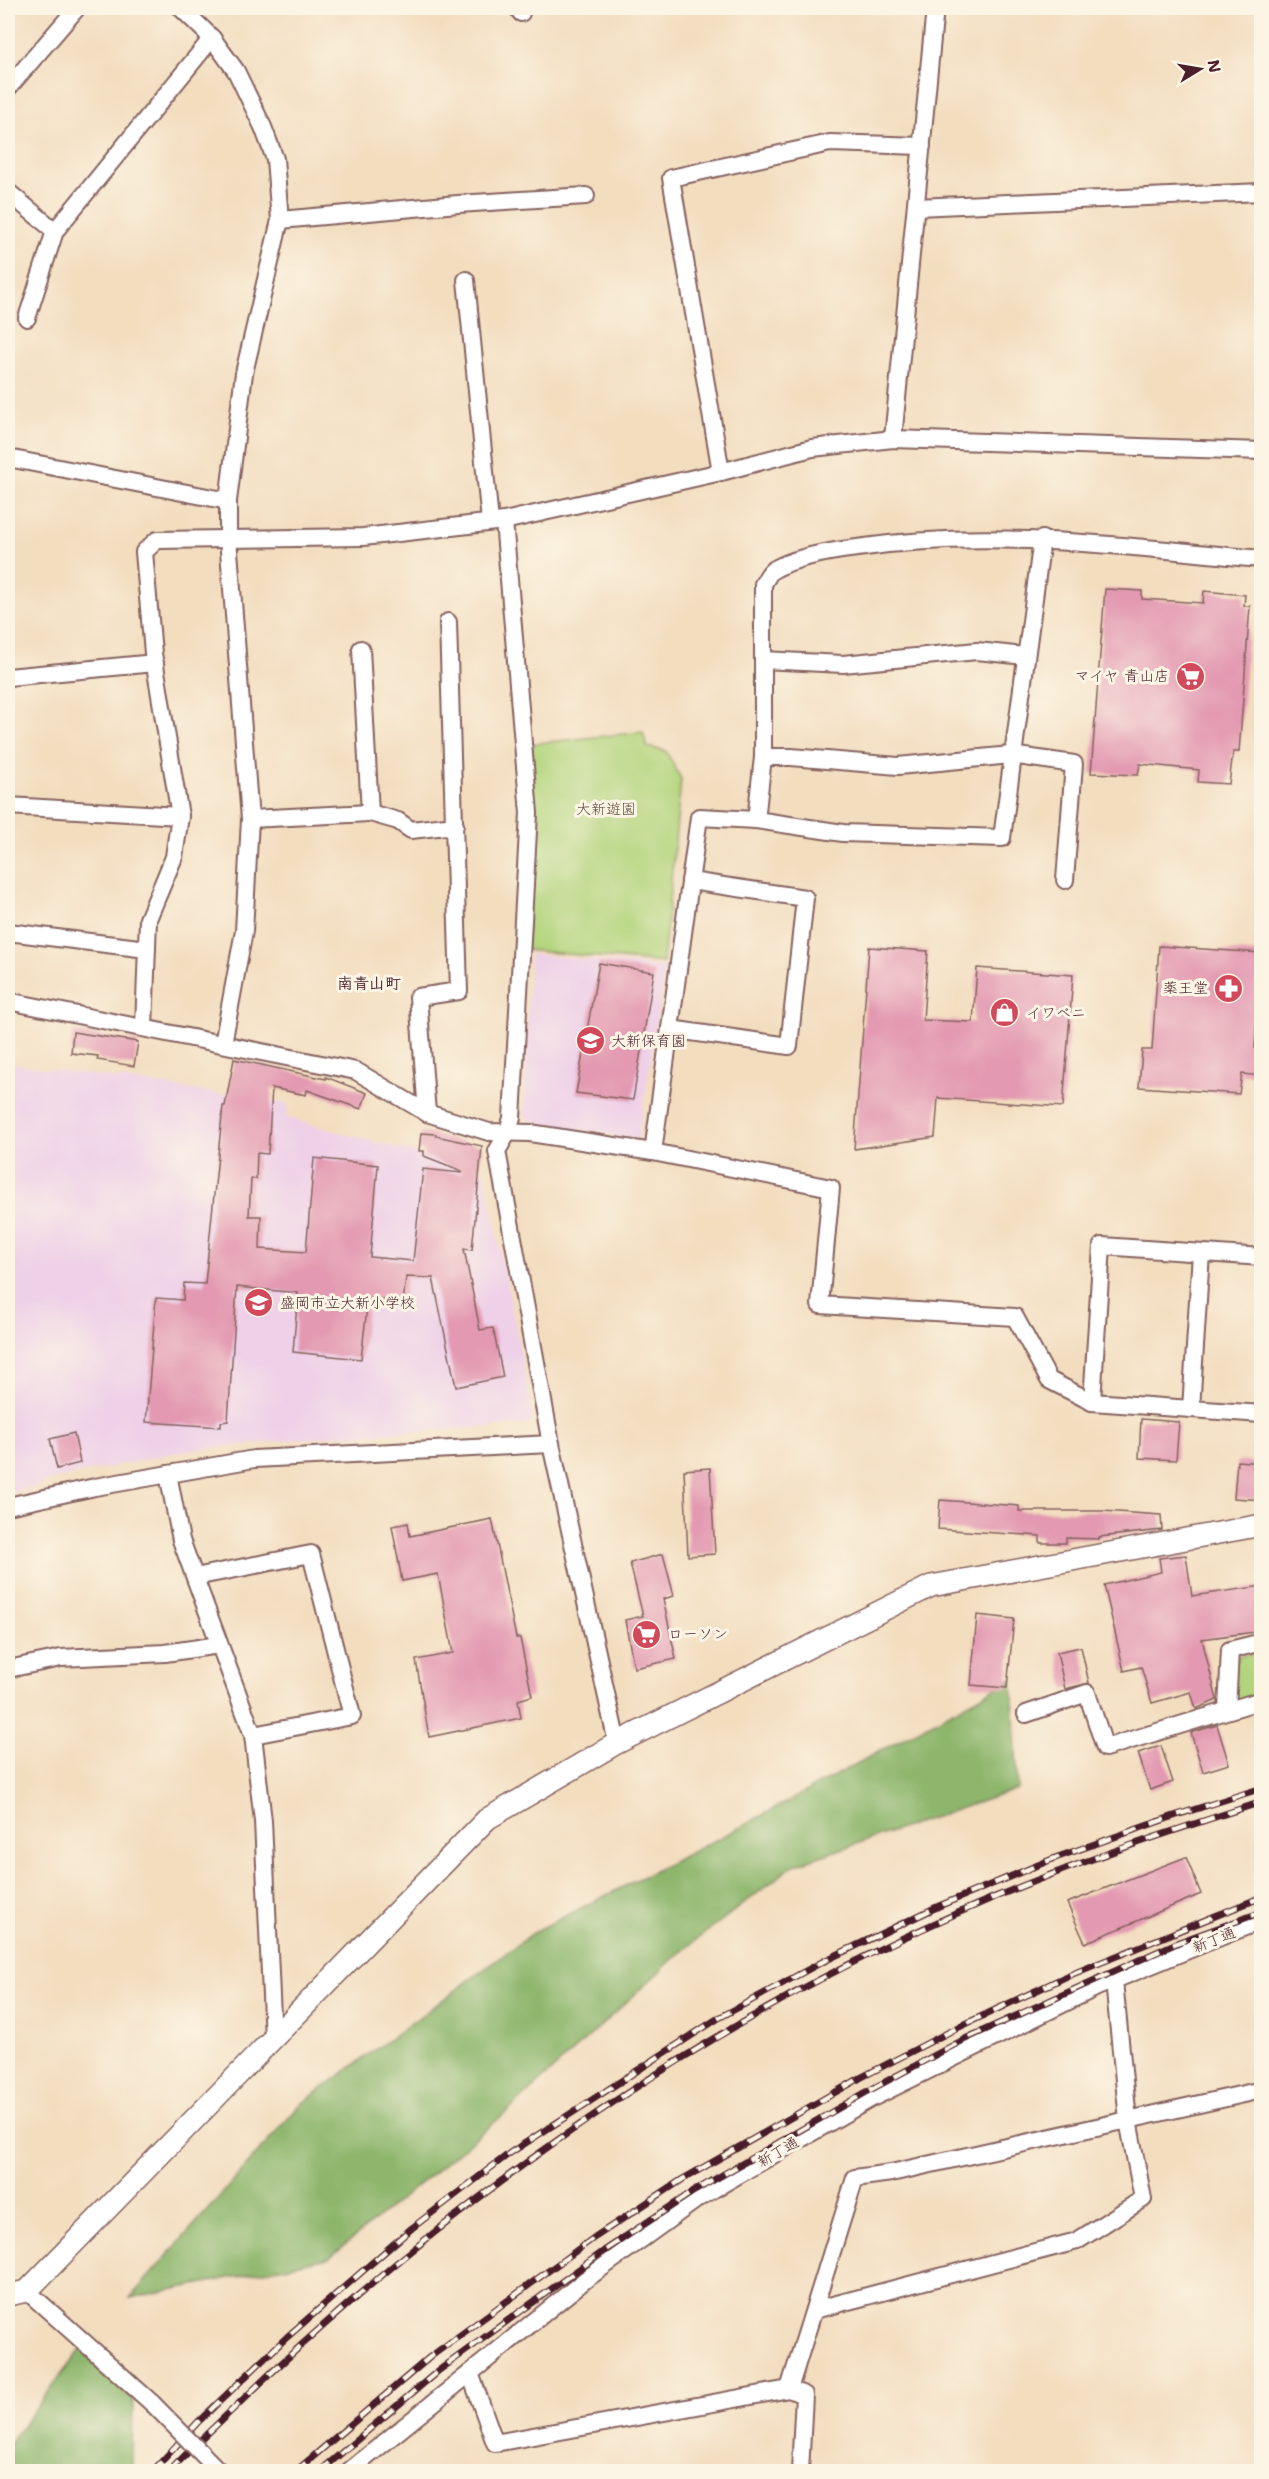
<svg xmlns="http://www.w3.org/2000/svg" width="1269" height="2479" font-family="'Shantell Sans','Klee One',sans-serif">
  <rect width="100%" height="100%" fill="#fcf5e5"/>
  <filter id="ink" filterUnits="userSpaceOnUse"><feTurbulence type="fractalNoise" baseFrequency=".0167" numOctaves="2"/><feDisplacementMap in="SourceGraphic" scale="12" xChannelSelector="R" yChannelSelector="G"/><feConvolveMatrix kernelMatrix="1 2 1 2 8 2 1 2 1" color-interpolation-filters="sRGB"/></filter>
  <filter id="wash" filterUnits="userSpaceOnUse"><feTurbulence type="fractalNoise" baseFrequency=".008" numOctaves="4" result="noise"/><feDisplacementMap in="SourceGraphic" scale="24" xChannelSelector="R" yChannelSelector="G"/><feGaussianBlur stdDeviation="1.35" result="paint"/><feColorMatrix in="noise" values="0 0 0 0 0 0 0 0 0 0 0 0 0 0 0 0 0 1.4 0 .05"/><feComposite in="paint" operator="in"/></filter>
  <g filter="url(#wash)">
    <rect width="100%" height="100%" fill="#f3ddbf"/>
    <g fill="#eed0e8">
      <polygon points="530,954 665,968 638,1140 533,1123 524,1115"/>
      <polygon points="8,1063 288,1104 287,1118 485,1172 533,1417 527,1425 332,1436 188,1450 63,1477 8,1494"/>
    </g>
    <g fill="#b2d47c" stroke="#7e7a54" stroke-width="1.5">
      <polygon points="643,732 647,747 666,751 681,779 663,963 526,950 530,744"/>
      <polygon points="1261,1653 1261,1693 1236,1702 1227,1692 1231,1669 1238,1656"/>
    </g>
    <g fill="#8db66c" stroke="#6c6a4c" stroke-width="1.5">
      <polygon points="1012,1679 1018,1789 794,1865 683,1950 507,2112 329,2258 130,2298 300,2105 536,1931 739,1828"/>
      <polygon points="90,2337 133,2392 132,2471 8,2471 8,2445"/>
    </g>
    <g id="blocks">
      <g fill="#e399b1">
        <polygon points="1105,589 1142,591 1142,599 1203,603 1204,591 1245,595 1244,606 1250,606 1239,752 1233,752 1229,784 1198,782 1199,770 1140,764 1138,775 1091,773"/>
        <polygon points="1159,946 1262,953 1262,988 1259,988 1255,1048 1262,1048 1262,1076 1242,1074 1239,1094 1139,1087 1142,1050 1152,1050"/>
        <polygon points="869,947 928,951 923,1020 973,1022 977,968 1073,975 1063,1107 938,1098 935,1137 854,1149"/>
        <polygon points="599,963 654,972 633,1100 576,1093"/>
        <polygon points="73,1032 138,1042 134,1066 97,1060 98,1056 71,1053"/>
        <polygon points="234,1059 326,1079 326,1077 367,1093 361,1109 307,1090 306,1095 272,1088 268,1154 257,1153 256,1179 251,1179 249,1216 261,1216 260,1249 306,1252 314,1158 378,1165 370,1257 413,1261 423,1169 462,1173 462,1171 424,1156 424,1151 419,1151 421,1133 436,1134 436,1136 482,1146 472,1250 464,1249 480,1330 493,1328 503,1377 456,1387 433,1278 406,1277 403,1302 368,1299 361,1359 293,1352 298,1293 237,1287 228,1421 221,1422 221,1427 146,1422 156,1298 183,1300 184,1283 205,1284 223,1106 225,1106"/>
        <polygon points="1141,1419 1179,1422 1176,1460 1139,1458"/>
        <polygon points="74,1433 80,1463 57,1469 50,1439"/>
        <polygon points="1237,1461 1262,1463 1262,1500 1234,1498"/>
        <polygon points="710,1468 715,1554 688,1556 684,1470"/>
        <polygon points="940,1500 1019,1506 1019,1511 1103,1511 1161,1515 1162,1530 1099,1537 1099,1539 1066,1538 1066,1543 1040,1543 1040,1536 938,1529"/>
        <polygon points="492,1519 516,1638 520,1638 532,1696 518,1700 521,1718 429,1737 416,1660 453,1653 438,1574 402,1581 392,1526 408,1523 410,1536"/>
        <polygon points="663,1554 674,1596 663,1599 676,1659 634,1668 625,1620 643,1616 630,1563"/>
        <polygon points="1186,1555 1192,1596 1262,1586 1262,1631 1202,1639 1217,1700 1196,1709 1191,1692 1152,1703 1141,1667 1124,1671 1104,1585 1161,1572 1159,1558"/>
        <polygon points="977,1615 1014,1619 1007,1688 971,1685"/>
        <polygon points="1081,1647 1089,1683 1065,1689 1057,1652"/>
        <polygon points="1217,1725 1229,1764 1203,1772 1191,1733"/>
        <polygon points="1161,1746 1173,1782 1150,1790 1138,1753"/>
        <polygon points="1186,1857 1201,1894 1085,1943 1067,1903"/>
      </g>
    </g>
  </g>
  <g filter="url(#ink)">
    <use href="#blocks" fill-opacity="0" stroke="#85625f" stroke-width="1.5"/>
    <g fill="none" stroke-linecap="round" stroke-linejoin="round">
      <defs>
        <g id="minor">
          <polyline points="181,8 212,38 236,71 263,127 275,159 280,220 244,373 228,501 228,538 250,819 244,931 223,1044"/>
          <polyline points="518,8 521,13"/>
          <polyline points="8,88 77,8"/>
          <polyline points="8,192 55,231"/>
          <polyline points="916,207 1262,192"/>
          <polyline points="280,220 458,204 586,196"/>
          <polyline points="466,280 490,522"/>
          <polyline points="27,318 55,231 212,38"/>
          <polyline points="893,439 935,8"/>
          <polyline points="8,458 228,501"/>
          <polyline points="721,472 671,178 830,143 922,146"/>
          <polyline points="504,521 529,813 512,1118 507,1134 497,1151 551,1444 617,1743"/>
          <path d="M1042 539 1002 838 843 833 756 820 763 757V584C766 580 769 572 773 570 795 557 832 551 857 548 992 528 1127 547 1262 559"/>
          <polyline points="361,649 370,813"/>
          <polyline points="763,660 843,664 977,651 1025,656"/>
          <polyline points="8,677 155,663"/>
          <polyline points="763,757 791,757 898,766 1011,755 1074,764 1065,880"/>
          <polyline points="8,806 180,816"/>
          <polyline points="250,819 370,813 398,821 411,830 455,825"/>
          <polyline points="8,932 147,949"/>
          <polyline points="8,1001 356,1071 427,1113 489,1132 530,1133 653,1152 831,1188 820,1305 1015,1317 1049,1380 1092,1402 1262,1414"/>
          <polyline points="144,1028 148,919 174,857 180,816 153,653 144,552 157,540 363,537 504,521 721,472 812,448 893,439 1262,451"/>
          <polyline points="670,1029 789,1046 805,898 690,881"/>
          <polyline points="427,1113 418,997 459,991 448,622"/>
          <polyline points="653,1152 699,817 756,820"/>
          <polyline points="1092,1402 1102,1246 1262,1257"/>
          <polyline points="1191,1409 1201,1253"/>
          <polyline points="168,1474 181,1540 253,1735 263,1821 273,2039"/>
          <polyline points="8,1506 95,1487 254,1459 551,1444"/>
          <polyline points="195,1577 311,1554 352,1716 253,1735"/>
          <polyline points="8,1669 61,1658 165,1653 219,1645"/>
          <polyline points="1227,1710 1230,1650 1262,1642"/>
          <polyline points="1026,1714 1087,1693 1105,1748 1262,1700"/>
          <polyline points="27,2291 153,2404"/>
          <polyline points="814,2310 1077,2241 1143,2199 1128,2120 1114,1981"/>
          <polyline points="470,2373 495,2443 789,2389"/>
          <polyline points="348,2472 585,2280 700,2197 870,2099 1097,1987 1262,1920"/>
          <polyline points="800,2472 804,2395 789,2389 855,2178 891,2173 1262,2090"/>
        </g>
        <polyline id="tertiary" points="8,2295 27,2291 487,1819 617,1743 931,1586 1262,1525"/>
      </defs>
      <use href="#minor" stroke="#85625f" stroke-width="20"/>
      <use href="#tertiary" stroke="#85625f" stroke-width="24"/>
      <use href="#minor" stroke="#fff" stroke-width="16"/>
      <use href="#tertiary" stroke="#fff" stroke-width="21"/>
      <defs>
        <g id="rail">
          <polyline points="152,2472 198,2422 287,2337 412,2228 510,2153 717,2019 822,1962 939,1906 1055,1858 1174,1816 1262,1788"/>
          <path d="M169 2472C188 2451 209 2432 230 2412 270 2373 312 2335 355 2298 564 2119 800 1970 1058 1872 1125 1846 1193 1824 1262 1802"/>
          <polyline points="295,2472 430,2357 595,2237 683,2179 862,2077 957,2028 1065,1977 1262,1897"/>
          <polyline points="319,2472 438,2371 604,2251 691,2193 870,2090 965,2039 1179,1942 1262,1912"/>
        </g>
      </defs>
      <use href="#rail" stroke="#4a1f2b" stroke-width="7"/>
      <use href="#rail" stroke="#fcf5e5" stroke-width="4.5" stroke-dasharray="14" stroke-linecap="butt"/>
      <defs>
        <polyline id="minor-bridge" points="153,2404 220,2472"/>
      </defs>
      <use href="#minor-bridge" stroke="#85625f" stroke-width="20" stroke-linecap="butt"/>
      <use href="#minor-bridge" stroke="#fff" stroke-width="16"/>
    </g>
  </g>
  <defs>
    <symbol id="supermarket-disc" viewBox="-11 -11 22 22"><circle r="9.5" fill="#d1495b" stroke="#fcf5e5"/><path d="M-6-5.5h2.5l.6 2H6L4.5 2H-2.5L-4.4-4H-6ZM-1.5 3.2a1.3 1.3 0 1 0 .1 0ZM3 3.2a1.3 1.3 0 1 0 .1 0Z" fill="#fff"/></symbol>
    <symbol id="pharmacy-disc" viewBox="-11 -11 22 22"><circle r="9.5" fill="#d1495b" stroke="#fcf5e5"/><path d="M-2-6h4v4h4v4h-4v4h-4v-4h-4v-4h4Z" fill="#fff"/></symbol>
    <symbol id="shop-disc" viewBox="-11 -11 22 22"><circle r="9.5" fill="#d1495b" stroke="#fcf5e5"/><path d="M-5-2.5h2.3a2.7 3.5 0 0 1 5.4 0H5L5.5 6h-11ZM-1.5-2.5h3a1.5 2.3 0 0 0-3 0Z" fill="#fff"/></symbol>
    <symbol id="school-disc" viewBox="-11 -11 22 22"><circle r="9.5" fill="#d1495b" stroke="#fcf5e5"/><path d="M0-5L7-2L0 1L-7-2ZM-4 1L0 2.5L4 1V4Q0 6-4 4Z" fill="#fff"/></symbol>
  </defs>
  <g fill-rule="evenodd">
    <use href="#supermarket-disc" x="1174" y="660" width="33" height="33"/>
    <use href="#pharmacy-disc" x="1212" y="972" width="33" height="33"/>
    <use href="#shop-disc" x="988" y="996" width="33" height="33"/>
    <use href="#school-disc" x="574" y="1024" width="33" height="33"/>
    <use href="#school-disc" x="242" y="1286" width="33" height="33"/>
    <use href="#supermarket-disc" x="630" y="1618" width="33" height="33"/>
  </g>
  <g text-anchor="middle" stroke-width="6" stroke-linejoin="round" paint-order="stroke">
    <g font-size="15" fill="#4a1f2b" stroke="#fcf5e5" text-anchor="start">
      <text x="1169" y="681" text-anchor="end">マイヤ 青山店</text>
      <text x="1208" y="993" text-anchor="end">薬王堂</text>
      <text x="1026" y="1018">イワベニ</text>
      <text x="611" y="1046">大新保育園</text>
      <text x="280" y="1308">盛岡市立大新小学校</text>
      <text x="668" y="1639">ローソン</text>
    </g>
    <g font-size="15" fill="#644c3f" stroke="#fcf5e5">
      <text x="606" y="814">大新遊園</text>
    </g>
    <g font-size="15" fill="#4a1f2b" stroke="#fcf5e5">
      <text transform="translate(1214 1940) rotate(-22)" y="5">新丁通</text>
      <text transform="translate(778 2152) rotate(-30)" y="5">新丁通</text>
    </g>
    <g font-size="16" font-weight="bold" fill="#4a1f2b" stroke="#fcf5e5">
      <text x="369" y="989">南青山町</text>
    </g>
  </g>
  <rect width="1269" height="2479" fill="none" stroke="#fcf5e5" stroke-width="30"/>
  <g transform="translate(1200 69) rotate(79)" stroke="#fcf5e5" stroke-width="4.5" paint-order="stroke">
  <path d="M0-4.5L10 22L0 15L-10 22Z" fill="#4a1f2b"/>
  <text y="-9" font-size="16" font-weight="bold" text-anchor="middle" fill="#4a1f2b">N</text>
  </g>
</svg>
